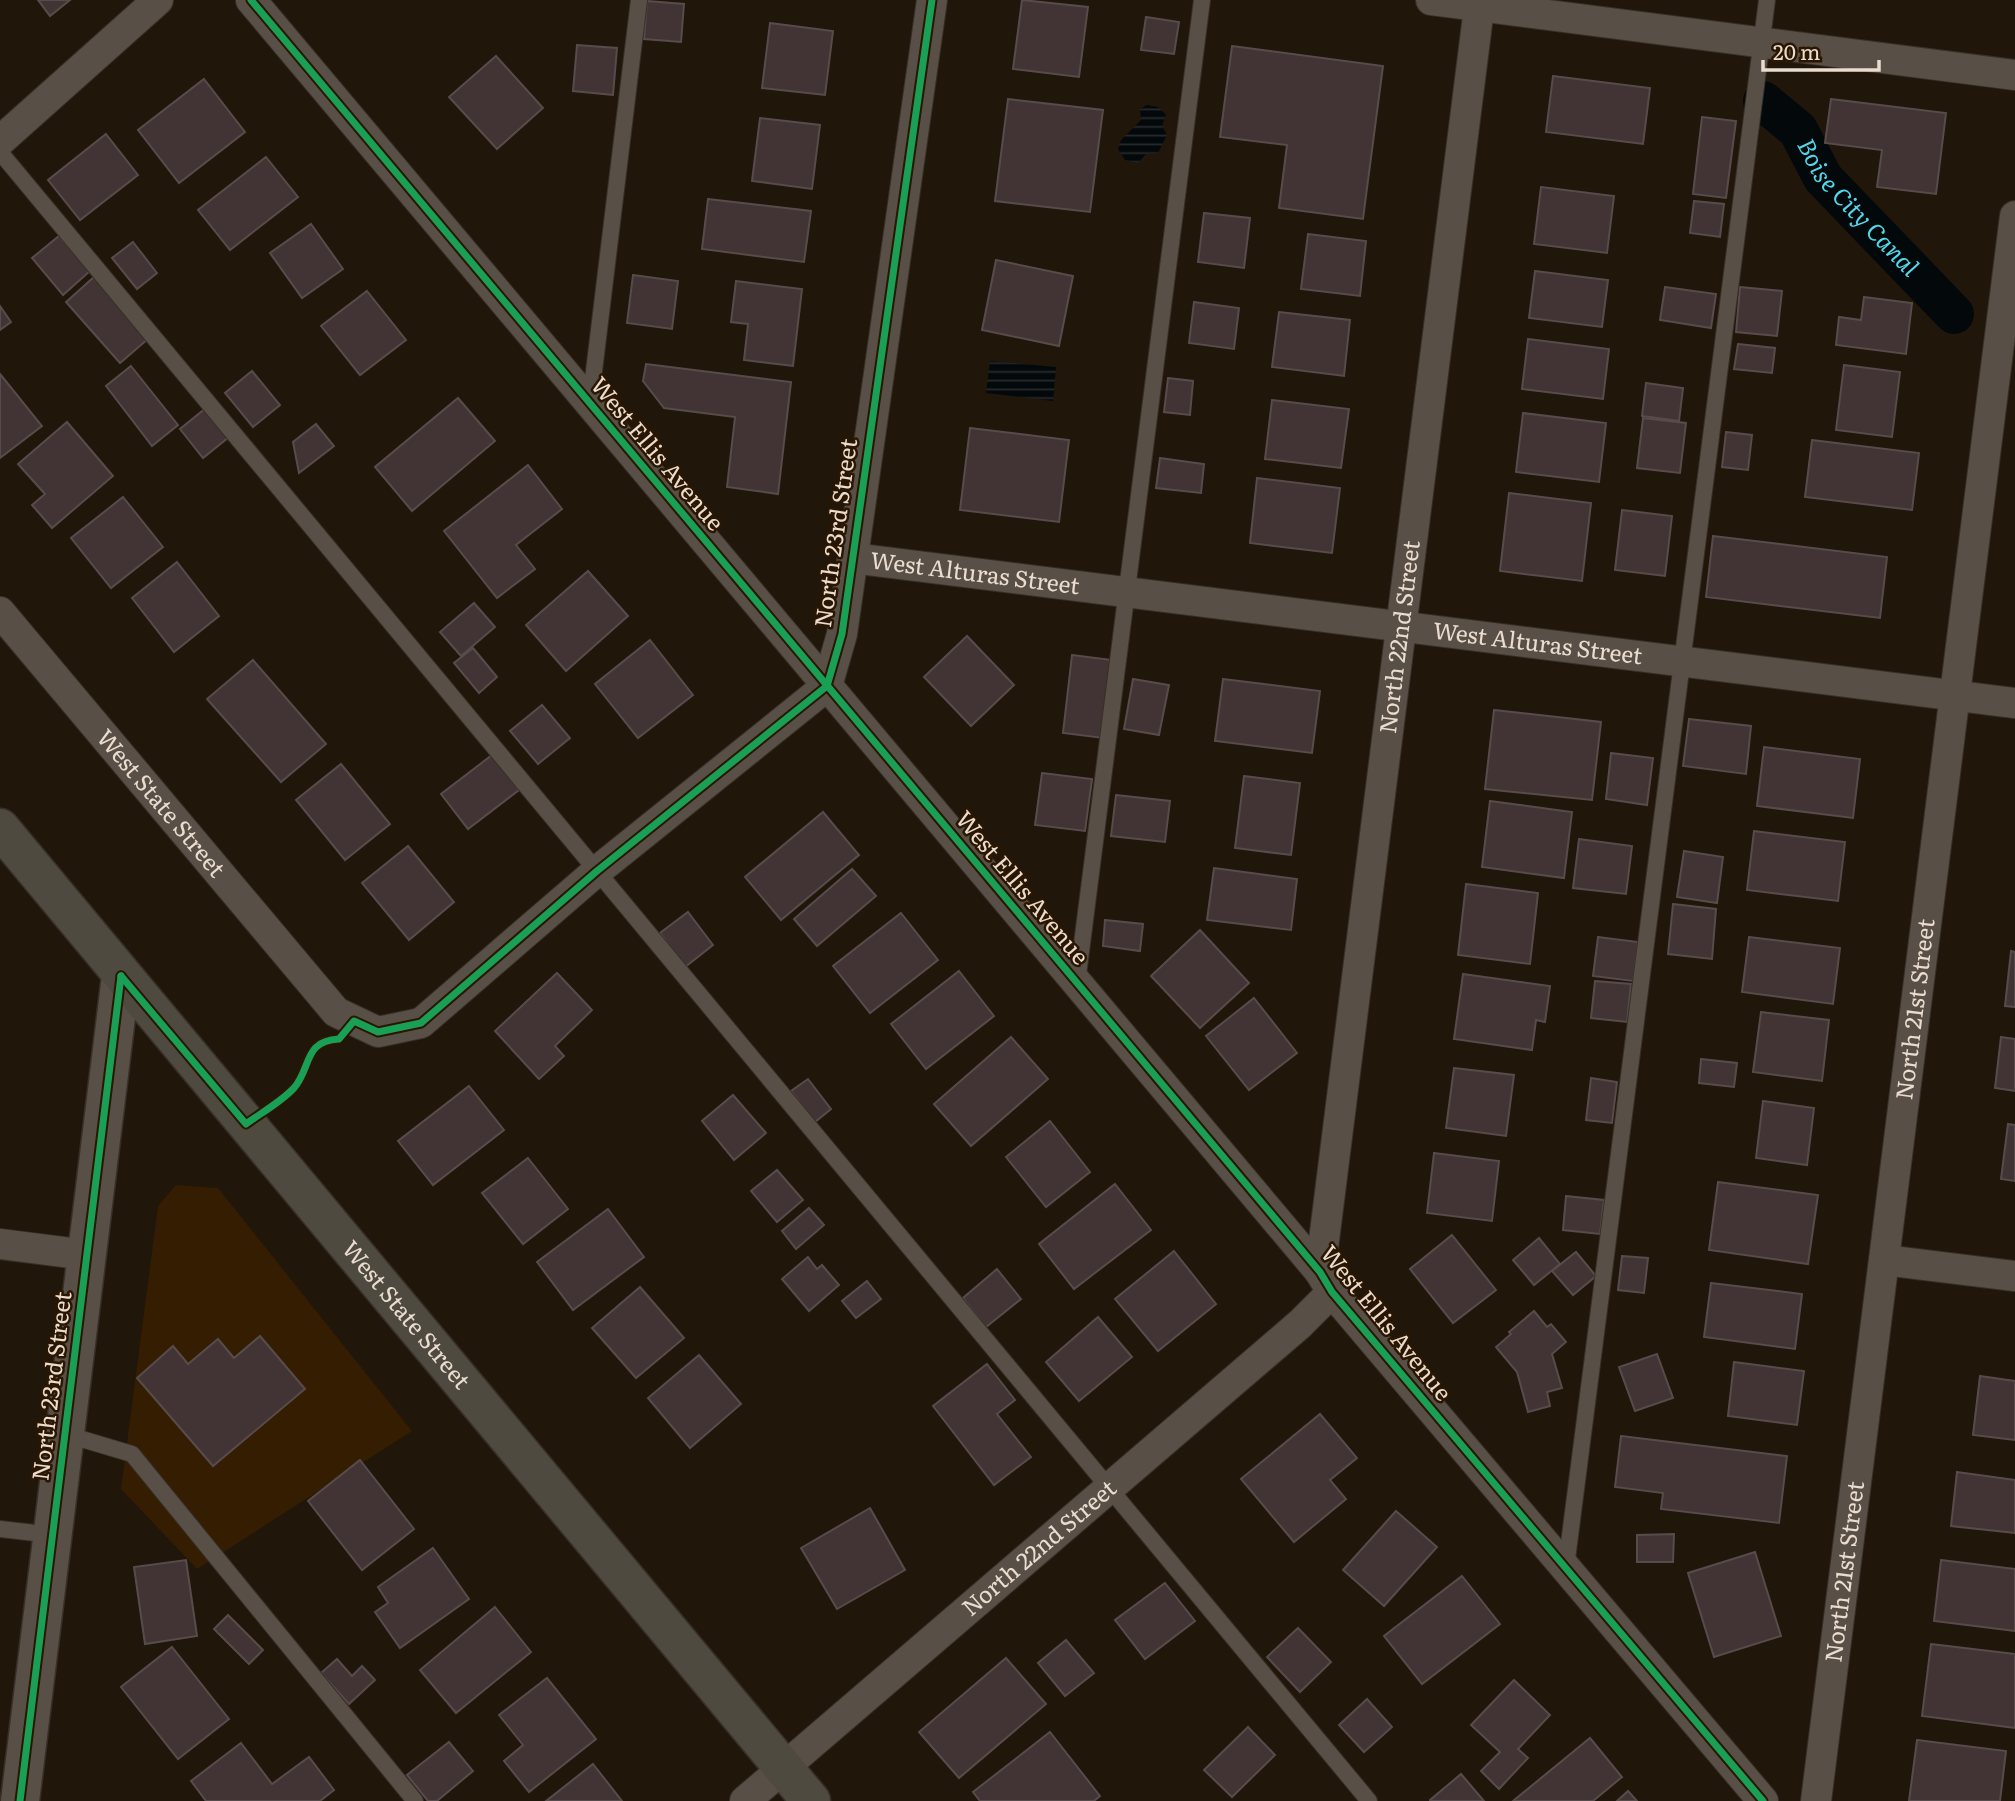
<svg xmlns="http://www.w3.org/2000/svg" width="2015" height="1801" font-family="Literata,serif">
  <defs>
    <pattern id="water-rules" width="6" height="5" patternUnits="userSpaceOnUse" patternTransform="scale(1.75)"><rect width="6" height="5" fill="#03080b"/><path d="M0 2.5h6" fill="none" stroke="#282b2d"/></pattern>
  </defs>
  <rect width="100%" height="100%" fill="#21160a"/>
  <polygon fill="#341d01" points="176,1185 218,1188 412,1431 197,1569 121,1489 158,1206"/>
  <g fill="url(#water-rules)">
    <polygon points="1147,105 1158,107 1166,115 1162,126 1167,135 1158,153 1146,154 1138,163 1125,160 1118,149 1121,140 1141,120 1140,109"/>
    <polygon points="990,361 1056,367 1053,401 986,393"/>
  </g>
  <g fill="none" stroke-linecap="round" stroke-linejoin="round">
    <path stroke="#03080b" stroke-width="40" id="s1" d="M1763 101 1798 130 1823 178 1954 314"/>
  </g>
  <g fill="#423434" stroke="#574c4b" stroke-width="2">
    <polygon points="38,0 70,0 50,16"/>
    <polygon points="1022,0 1088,7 1079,77 1013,69"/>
    <polygon points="647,1 684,4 681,42 644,39"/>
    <polygon points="1146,17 1179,22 1174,54 1141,50"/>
    <polygon points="770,23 833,31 825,95 762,88"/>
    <polygon points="577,45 617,48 613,95 573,91"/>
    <polygon points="1232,46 1383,66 1363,219 1279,208 1287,145 1220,137"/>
    <polygon points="496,56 543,108 497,149 449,97"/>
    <polygon points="1553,76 1650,88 1643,144 1546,132"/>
    <polygon points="204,79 245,132 179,183 138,130"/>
    <polygon points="1008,99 1103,110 1090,212 995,201"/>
    <polygon points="1831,99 1946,113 1936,194 1877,187 1882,150 1825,143"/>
    <polygon points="1702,117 1736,121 1726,198 1693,194"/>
    <polygon points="760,118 820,125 812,189 752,181"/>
    <polygon points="106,134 138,175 80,220 48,180"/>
    <polygon points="266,157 298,197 230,250 198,210"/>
    <polygon points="1541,187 1614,196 1607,253 1534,244"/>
    <polygon points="708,199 811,211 804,262 702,249"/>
    <polygon points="1694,201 1724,204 1720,237 1690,233"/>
    <polygon points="1204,213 1250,218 1244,268 1198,262"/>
    <polygon points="311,224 343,269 302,298 270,253"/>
    <polygon points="1308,234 1366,241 1360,296 1301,289"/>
    <polygon points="59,236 90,271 63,295 32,258"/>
    <polygon points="133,242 157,273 137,289 112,258"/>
    <polygon points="996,260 1073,276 1059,346 982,330"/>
    <polygon points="1535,271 1608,280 1602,327 1529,318"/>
    <polygon points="633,275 678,281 672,329 627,323"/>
    <polygon points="94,277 148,339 120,363 66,302"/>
    <polygon points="736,281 802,289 793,366 744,360 748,324 731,322"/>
    <polygon points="1665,287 1716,294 1711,328 1660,320"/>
    <polygon points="1740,287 1782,291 1777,336 1736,332"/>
    <polygon points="367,291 406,340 360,375 321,326"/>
    <polygon points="1864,297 1912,303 1906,354 1836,345 1839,317 1861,320"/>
    <polygon points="1194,302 1239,308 1234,349 1189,343"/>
    <polygon points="0,306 11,322 0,330"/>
    <polygon points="1279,312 1350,320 1344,376 1272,367"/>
    <polygon points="1528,339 1609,349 1603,399 1522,389"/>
    <polygon points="1738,344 1775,348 1772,373 1734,369"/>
    <polygon points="646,364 791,382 778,494 727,487 735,417 664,408 643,381"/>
    <polygon points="1844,365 1900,372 1892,437 1836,430"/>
    <polygon points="131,366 178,425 152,446 106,386"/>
    <polygon points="252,371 280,405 253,427 225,393"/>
    <polygon points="0,374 42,426 0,458"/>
    <polygon points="1168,378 1193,381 1190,415 1164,412"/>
    <polygon points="1646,383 1683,388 1679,421 1642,416"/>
    <polygon points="458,398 495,441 412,511 375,467"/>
    <polygon points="1272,400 1349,409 1341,468 1265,459"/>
    <polygon points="206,408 229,437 203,458 180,429"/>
    <polygon points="1523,413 1606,423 1599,482 1516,472"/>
    <polygon points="1643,418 1686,423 1680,473 1637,468"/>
    <polygon points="67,422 113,476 52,528 32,505 45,494 18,464"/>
    <polygon points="316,424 334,446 299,473 293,442"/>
    <polygon points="970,428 1069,440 1059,522 960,510"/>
    <polygon points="1726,432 1752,435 1748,470 1722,467"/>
    <polygon points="1812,440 1919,453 1912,510 1805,497"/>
    <polygon points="1160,458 1204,464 1201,493 1156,488"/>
    <polygon points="528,465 562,509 516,545 535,569 497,598 444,531"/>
    <polygon points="1257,478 1340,488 1332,553 1250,543"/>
    <polygon points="1509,493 1591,503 1582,581 1500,571"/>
    <polygon points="123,497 163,547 111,588 71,538"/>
    <polygon points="1622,510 1672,516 1665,576 1615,570"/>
    <polygon points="1713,536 1887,557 1880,618 1706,597"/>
    <polygon points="177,562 219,616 174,652 132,598"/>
    <polygon points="588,571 628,616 566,671 526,625"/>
    <polygon points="474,603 495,627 461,656 440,632"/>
    <polygon points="967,636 1014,685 971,726 924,677"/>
    <polygon points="650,640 693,695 638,738 595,684"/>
    <polygon points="473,648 497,677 479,693 454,663"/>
    <polygon points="1072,655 1112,660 1103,738 1063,733"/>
    <polygon points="253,660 326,744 281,782 207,699"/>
    <polygon points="1133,679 1169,685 1159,735 1124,729"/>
    <polygon points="1223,679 1320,691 1312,753 1215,741"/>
    <polygon points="542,705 570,738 538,764 510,731"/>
    <polygon points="1494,710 1601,722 1592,800 1485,789"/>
    <polygon points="1689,719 1751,726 1746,774 1683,766"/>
    <polygon points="1764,747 1860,759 1853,818 1757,806"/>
    <polygon points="1611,753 1653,758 1647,805 1606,799"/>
    <polygon points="492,755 519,790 468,829 441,794"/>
    <polygon points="341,764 390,824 345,860 296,800"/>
    <polygon points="1042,773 1092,779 1085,831 1035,825"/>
    <polygon points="1244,776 1300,783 1291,855 1235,848"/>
    <polygon points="1116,795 1170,801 1165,842 1111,836"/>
    <polygon points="1490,801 1572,812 1564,878 1482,867"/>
    <polygon points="823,812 859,855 781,920 745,877"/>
    <polygon points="1754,831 1845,842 1838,901 1747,890"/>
    <polygon points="1579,839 1632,846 1626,894 1573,888"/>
    <polygon points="408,846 454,902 409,940 362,883"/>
    <polygon points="1684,851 1723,857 1717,903 1677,897"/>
    <polygon points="1214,868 1297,879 1291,930 1207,920"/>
    <polygon points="852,869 876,896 817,946 794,919"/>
    <polygon points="1466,884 1538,893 1530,964 1458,955"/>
    <polygon points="1673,904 1716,909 1712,959 1668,954"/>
    <polygon points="688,912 713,945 685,967 660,933"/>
    <polygon points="901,913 938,960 870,1013 833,966"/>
    <polygon points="1105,920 1143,924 1140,951 1103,946"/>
    <polygon points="1200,930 1249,983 1200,1028 1151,976"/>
    <polygon points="1598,937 1638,942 1633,981 1593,976"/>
    <polygon points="1749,937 1840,948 1833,1004 1742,992"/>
    <polygon points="2011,951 2015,952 2015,1007 2005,1006"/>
    <polygon points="959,971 994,1016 926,1069 891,1024"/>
    <polygon points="557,973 592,1010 555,1046 564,1056 539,1079 495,1031"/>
    <polygon points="1463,974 1550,986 1545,1022 1536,1020 1532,1050 1454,1039"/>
    <polygon points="1595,981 1631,984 1627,1022 1591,1018"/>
    <polygon points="1254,998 1297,1053 1249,1090 1206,1036"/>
    <polygon points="1761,1012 1829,1020 1822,1081 1753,1072"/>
    <polygon points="1011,1037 1048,1079 971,1146 934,1104"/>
    <polygon points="2001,1037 2015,1039 2015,1091 1995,1088"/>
    <polygon points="1701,1059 1737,1063 1734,1087 1699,1083"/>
    <polygon points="1454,1068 1514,1075 1506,1136 1446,1128"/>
    <polygon points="1591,1078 1617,1082 1612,1123 1586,1120"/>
    <polygon points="808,1079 831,1109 815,1122 791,1091"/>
    <polygon points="469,1086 504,1130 433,1185 398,1141"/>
    <polygon points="733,1095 766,1133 734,1160 702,1121"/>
    <polygon points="1763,1101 1814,1108 1807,1165 1756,1158"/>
    <polygon points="1050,1121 1090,1172 1046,1207 1006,1157"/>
    <polygon points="2008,1124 2015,1125 2015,1181 2001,1179"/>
    <polygon points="1434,1153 1499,1161 1492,1221 1427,1213"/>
    <polygon points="528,1158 568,1209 523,1244 482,1193"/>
    <polygon points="777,1170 803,1200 777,1222 751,1191"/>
    <polygon points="1718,1182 1818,1195 1808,1264 1709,1250"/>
    <polygon points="1115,1184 1151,1230 1074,1289 1039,1244"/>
    <polygon points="1566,1196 1604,1200 1600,1234 1563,1230"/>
    <polygon points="809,1208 824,1225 796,1249 782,1231"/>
    <polygon points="608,1209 644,1257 573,1310 537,1262"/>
    <polygon points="1452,1235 1496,1290 1453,1323 1410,1269"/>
    <polygon points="1539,1238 1560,1264 1534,1285 1513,1260"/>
    <polygon points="1174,1251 1216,1304 1158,1351 1115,1299"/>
    <polygon points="1576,1252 1596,1276 1573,1295 1552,1271"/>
    <polygon points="1622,1256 1648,1258 1644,1293 1618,1290"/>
    <polygon points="808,1257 817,1269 822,1265 839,1285 809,1311 782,1279"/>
    <polygon points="997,1269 1021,1299 986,1327 963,1298"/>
    <polygon points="867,1281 881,1299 856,1318 842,1301"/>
    <polygon points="1711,1283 1802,1294 1795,1349 1704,1337"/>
    <polygon points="640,1287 684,1338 636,1378 592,1328"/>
    <polygon points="1534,1311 1547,1327 1551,1324 1566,1342 1552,1354 1562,1388 1547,1392 1550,1406 1528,1412 1517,1372 1496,1347 1511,1334 1509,1332"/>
    <polygon points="1098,1317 1132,1357 1079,1401 1046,1362"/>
    <polygon points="260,1336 305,1389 213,1466 137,1378 173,1346 188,1364 218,1339 234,1358"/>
    <polygon points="1657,1354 1673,1398 1635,1411 1619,1367"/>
    <polygon points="699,1355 741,1404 690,1448 648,1398"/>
    <polygon points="1734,1362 1804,1371 1797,1425 1728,1416"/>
    <polygon points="987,1364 1015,1400 997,1414 1031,1457 994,1485 933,1406"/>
    <polygon points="1980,1376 2015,1381 2015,1440 1973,1435"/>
    <polygon points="1320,1414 1357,1458 1330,1480 1346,1499 1294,1542 1241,1479"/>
    <polygon points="1621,1436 1787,1456 1779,1523 1661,1509 1663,1493 1615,1487"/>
    <polygon points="360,1460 414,1529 362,1570 308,1501"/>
    <polygon points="1957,1472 2015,1480 2015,1533 1951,1526"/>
    <polygon points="870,1508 905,1570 837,1609 801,1548"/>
    <polygon points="1396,1511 1437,1547 1384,1606 1343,1570"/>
    <polygon points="1674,1534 1673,1562 1637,1562 1637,1535"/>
    <polygon points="433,1548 469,1599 400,1648 375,1612 388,1603 378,1587"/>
    <polygon points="1755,1552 1781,1636 1714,1657 1688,1573"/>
    <polygon points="186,1560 197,1636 145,1644 134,1567"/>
    <polygon points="1941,1560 2015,1569 2015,1631 1934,1621"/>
    <polygon points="1462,1576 1500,1624 1422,1684 1384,1636"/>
    <polygon points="1165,1583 1195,1621 1145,1659 1115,1620"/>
    <polygon points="495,1607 531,1652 456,1713 420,1670"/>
    <polygon points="228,1615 263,1650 249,1664 214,1629"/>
    <polygon points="1298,1628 1331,1662 1300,1692 1267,1657"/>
    <polygon points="1066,1640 1094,1673 1065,1696 1038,1663"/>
    <polygon points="1931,1644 2015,1654 2015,1728 1922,1716"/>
    <polygon points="172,1647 229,1719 178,1759 121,1687"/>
    <polygon points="1006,1658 1046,1704 959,1778 919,1732"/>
    <polygon points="337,1659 352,1676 362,1666 375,1680 349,1704 321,1673"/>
    <polygon points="547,1678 596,1739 529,1792 504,1761 523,1745 499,1715"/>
    <polygon points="1514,1680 1550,1715 1518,1749 1528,1758 1499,1789 1481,1771 1500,1752 1471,1725"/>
    <polygon points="1367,1699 1392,1727 1364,1752 1339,1725"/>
    <polygon points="1248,1727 1275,1755 1232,1797 1204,1770"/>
    <polygon points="1050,1732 1100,1796 1094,1801 980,1801 973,1792"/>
    <polygon points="1590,1738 1622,1777 1593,1801 1513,1801"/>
    <polygon points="1917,1740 2006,1751 2000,1801 1909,1801"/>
    <polygon points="449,1742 473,1771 437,1801 428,1801 407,1775"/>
    <polygon points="241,1743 272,1784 309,1757 334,1790 320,1801 206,1801 191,1781"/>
    <polygon points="593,1764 622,1801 546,1801"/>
    <polygon points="1461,1774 1484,1801 1430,1801 1430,1800"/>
    <polygon points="1628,1791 1637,1801 1617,1801"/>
  </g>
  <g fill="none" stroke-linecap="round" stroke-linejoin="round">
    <defs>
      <g id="service">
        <polyline points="0,152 1369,1801"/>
        <polyline points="590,404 639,0"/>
        <polyline points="1077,983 1202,0"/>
        <polyline points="65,1434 132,1454 415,1801"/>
        <polyline points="0,1529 53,1535"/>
        <polyline points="1566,1567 1767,0"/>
      </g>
      <g id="minor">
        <polyline points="251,0 1320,1272 1332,1292 1763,1801"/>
        <polyline points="1431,0 2015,75"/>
        <polyline points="0,141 158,0"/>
        <path id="s2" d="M852 558 2015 703"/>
        <path id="s3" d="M0 612 336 1012 378 1032 421 1023 597 871 827 686 842 634 932 0"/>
        <polyline points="0,1244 87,1255"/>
        <polyline points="1884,1260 2015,1276"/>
        <path id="s4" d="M1320 1272 1480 0"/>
        <path id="s5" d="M745 1801 1300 1324 1332 1292"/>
        <path id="s6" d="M1816 1801 2015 216"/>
      </g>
      <polyline id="tertiary" points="20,1801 121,976"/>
      <g id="secondary">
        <path id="s7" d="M0 828 811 1801"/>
      </g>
    </defs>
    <use href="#service" stroke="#372f28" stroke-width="18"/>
    <use href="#minor" stroke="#372f28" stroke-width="32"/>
    <use href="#tertiary" stroke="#372f28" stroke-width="41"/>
    <use href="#secondary" stroke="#372f28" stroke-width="41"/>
    <use href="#service" stroke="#585046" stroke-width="16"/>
    <use href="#minor" stroke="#585046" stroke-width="30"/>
    <use href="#tertiary" stroke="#585046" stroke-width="38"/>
    <use href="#secondary" stroke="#4e4a40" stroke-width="38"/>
    <defs>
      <g id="cycleway">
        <polyline points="251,0 1320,1272 1332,1292 1763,1801"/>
        <path d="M121 976 246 1124C261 1113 281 1102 294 1088 312 1067 303 1041 339 1039L354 1021 378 1032 421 1023 597 871 827 686 842 634 932 0"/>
        <polyline points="20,1801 121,976"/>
      </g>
    </defs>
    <use href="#cycleway" stroke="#2a1601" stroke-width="11"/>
    <use href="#cycleway" stroke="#1a9f57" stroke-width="7"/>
  </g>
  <g text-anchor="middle" stroke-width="5" stroke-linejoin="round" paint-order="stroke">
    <g font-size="23" fill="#eadcce" stroke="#2a1601">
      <text transform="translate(657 454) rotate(50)" y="8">West Ellis Avenue</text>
      <text transform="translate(836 533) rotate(-82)" y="8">North 23rd Street</text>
      <text dy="8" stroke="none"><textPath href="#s2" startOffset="124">West Alturas Street</textPath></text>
      <text dy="8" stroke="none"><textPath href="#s4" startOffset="640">North 22nd Street</textPath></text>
      <text dy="8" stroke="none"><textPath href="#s2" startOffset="691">West Alturas Street</textPath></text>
      <text dy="8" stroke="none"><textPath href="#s3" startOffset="250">West State Street</textPath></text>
      <text transform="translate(1022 888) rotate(50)" y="8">West Ellis Avenue</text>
      <text dy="8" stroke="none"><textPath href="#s6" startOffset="798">North 21st Street</textPath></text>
      <text dy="8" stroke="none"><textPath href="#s7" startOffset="634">West State Street</textPath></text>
      <text transform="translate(1386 1323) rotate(51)" y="8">West Ellis Avenue</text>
      <text transform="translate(52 1386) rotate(-83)" y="8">North 23rd Street</text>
      <text dy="8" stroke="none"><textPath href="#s5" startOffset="388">North 22nd Street</textPath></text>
      <text dy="8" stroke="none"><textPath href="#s6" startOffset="231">North 21st Street</textPath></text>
    </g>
    <g font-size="24" font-style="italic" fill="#53d7ea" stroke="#2a1601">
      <text dy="8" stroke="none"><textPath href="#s1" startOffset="144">Boise City Canal</textPath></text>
    </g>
  </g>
  <path d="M1763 60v10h116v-10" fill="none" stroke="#eadcce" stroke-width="3.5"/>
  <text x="1773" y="60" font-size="21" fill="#eadcce" stroke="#2a1601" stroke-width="5" paint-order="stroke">20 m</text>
</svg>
